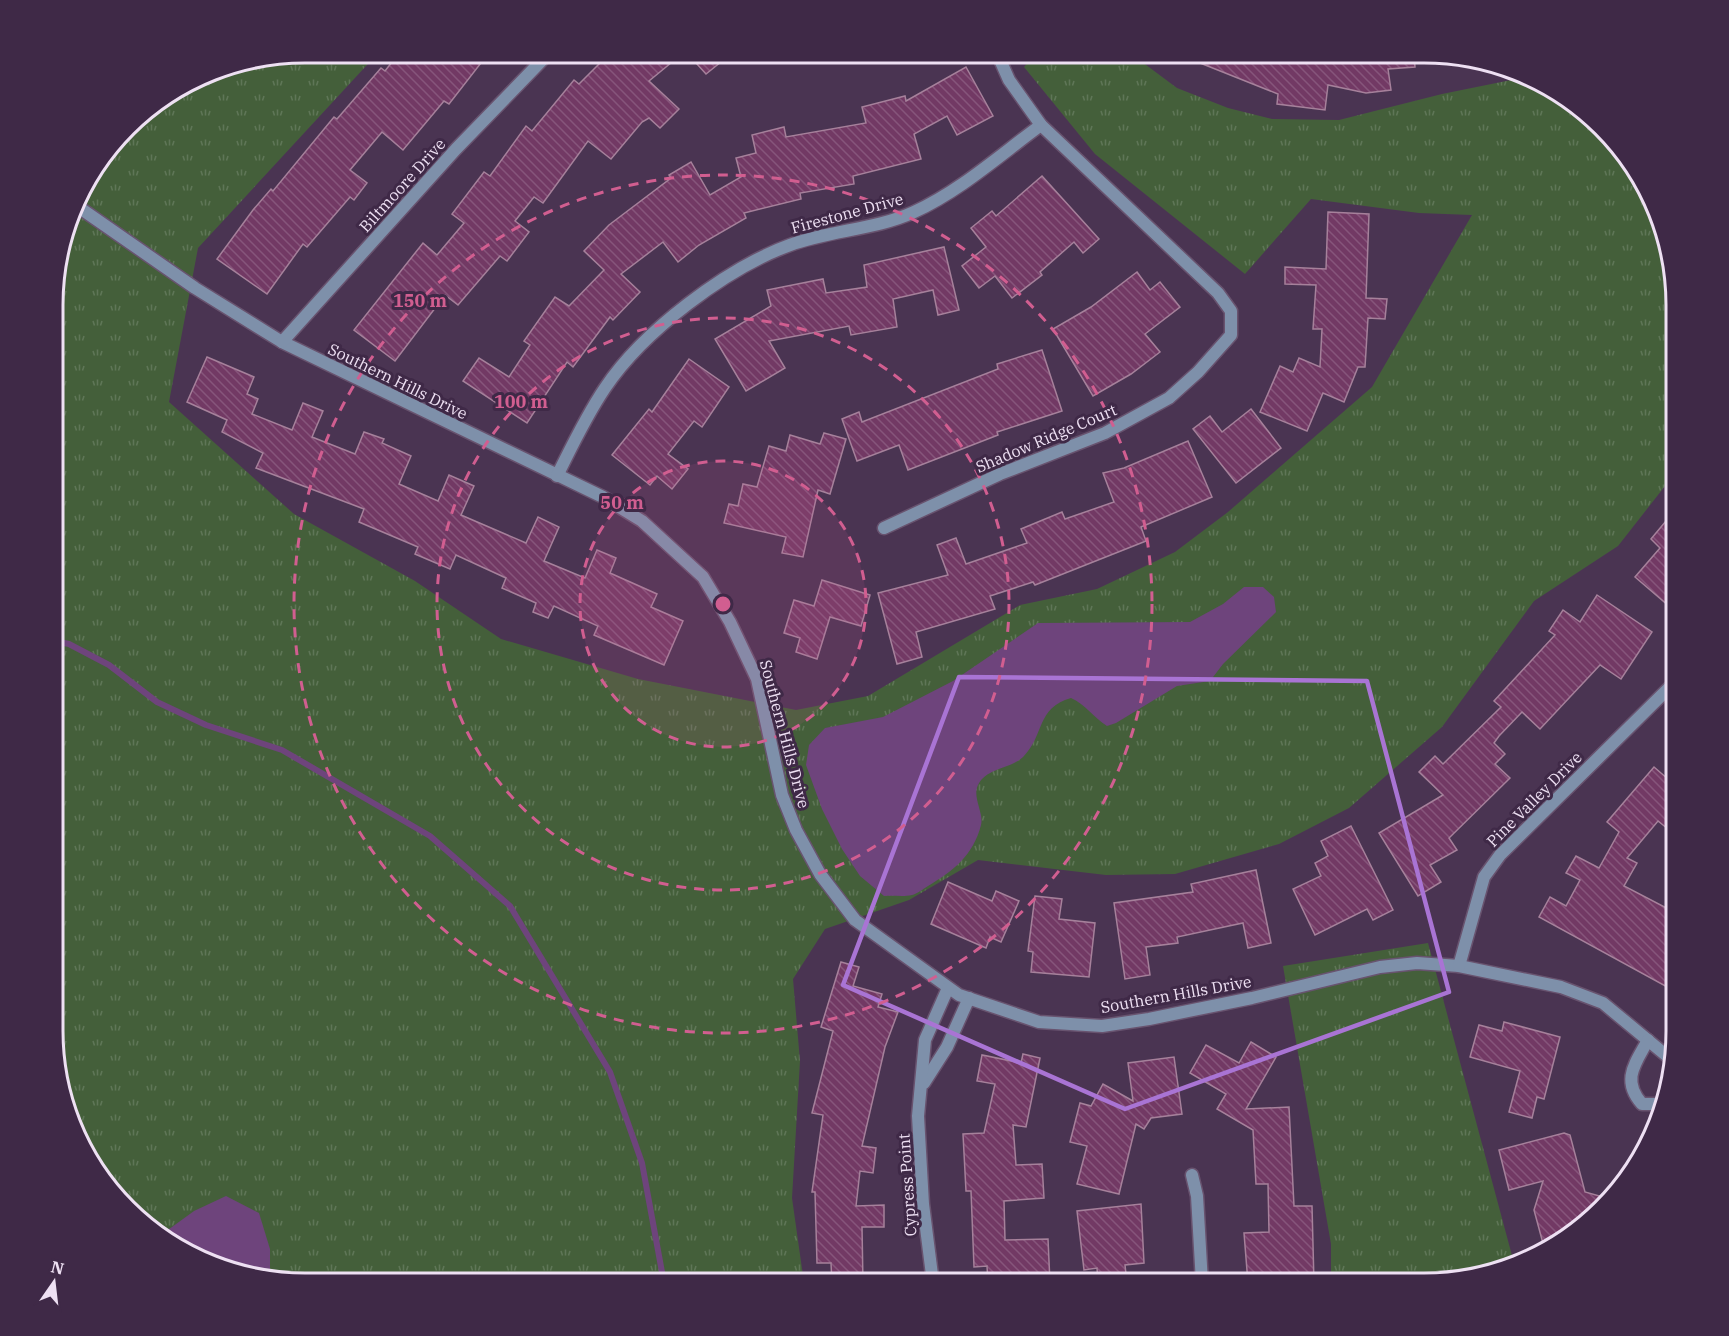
<svg xmlns="http://www.w3.org/2000/svg" width="1729" height="1336" font-family="'IBM Plex Serif',serif">
  <defs>
    <pattern id="grass-tufts" width="24" height="20" patternUnits="userSpaceOnUse" patternTransform="scale(1.5)"><rect width="24" height="20" fill="#445f3a"/><path d="M3 7l-1-3M5 7V3M7 7l1-3M15 17l-1-3M17 17v-4M19 17l1-3" fill="none" stroke="#5f7657"/></pattern>
    <pattern id="building-back-hatch" width="6" height="6" patternUnits="userSpaceOnUse" patternTransform="scale(1.5)"><rect width="6" height="6" fill="#723964"/><path d="M-1 5l2 2M0 0l6 6M5-1l2 2" fill="none" stroke="#86557b"/></pattern>
  </defs>
  <rect width="100%" height="100%" fill="#4a3452"/>
  <g fill="url(#grass-tufts)">
    <polygon points="305,53 378,53 198,248 169,402 294,514 415,581 501,639 638,679 796,710 868,696 1020,605 1097,589 1175,552 1228,512 1372,387 1472,215 1419,213 1311,199 1245,274 1095,154 1024,67 1036,53 1130,53 1177,88 1228,108 1272,119 1339,120 1442,94 1521,78 1524,74 1590,115 1651,194 1676,305 1676,472 1618,546 1534,601 1442,727 1349,808 1279,844 1175,874 1106,875 978,860 909,900 825,929 793,979 800,1061 792,1198 804,1283 289,1283 209,1264 139,1221 79,1143 53,1048 55,272 76,208 96,167 139,115 224,66"/>
    <polygon points="1428,943 1514,1263 1424,1283 1331,1283 1331,1244 1283,966"/>
  </g>
  <g fill="#6e447c">
    <path d="M1244 587H1263L1274 597 1276 612 1223 664 1210 681 1177 686 1116 723 1107 726C1093 717 1086 705 1071 698 1036 708 1045 734 1024 756 1012 769 987 767 978 785 972 797 984 813 981 825 973 856 953 871 928 886 923 889 917 894 912 895 903 897 893 895 884 896L860 876 842 849 822 809 806 765 809 745 825 728 883 717 953 681 1038 623 1190 622 1223 604Z"/>
    <polygon points="226,1196 259,1213 270,1249 270,1279 209,1264 161,1235 194,1211"/>
  </g>
  <g fill="none" stroke-linecap="round" stroke-linejoin="round">
    <polyline stroke="#6e447c" stroke-width="6" points="54,641 69,644 109,665 157,702 206,725 282,750 430,836 510,906 610,1072 642,1163 664,1283"/>
  </g>
  <g fill="url(#building-back-hatch)" stroke="#a6819b" stroke-width="1.5">
    <polygon points="399,53 467,53 481,63 449,104 444,101 403,150 382,132 350,170 367,183 354,200 350,197 307,247 303,244 267,294 217,259 253,210 271,189 273,191 334,117 337,119 381,68 385,71"/>
    <polygon points="610,53 683,53 649,81 679,109 660,128 649,118 642,122 611,159 588,141 543,203 534,197 515,221 529,232 507,261 500,256 458,305 445,295 395,361 354,330 423,243 437,255 464,223 452,214 484,172 490,176 526,126 532,131 574,80 579,84"/>
    <polygon points="687,53 732,53 706,74"/>
    <polygon points="1175,53 1414,53 1415,67 1388,69 1391,90 1366,93 1328,85 1325,110 1277,104 1278,94"/>
    <polygon points="966,67 993,116 957,135 947,116 914,134 921,159 853,176 854,184 800,193 801,199 744,213 746,218 699,245 678,262 663,242 621,274 640,292 613,320 610,317 573,367 567,362 527,423 463,381 479,358 509,377 530,345 524,341 555,297 569,306 604,270 584,251 609,225 671,178 669,175 691,162 710,195 741,177 736,158 756,153 752,135 784,127 786,137 866,123 862,107 905,96 906,101"/>
    <polygon points="1042,176 1099,239 1083,253 1074,242 1040,272 1042,275 1012,298 995,276 979,288 962,266 986,247 971,228 992,211 996,216"/>
    <polygon points="1328,212 1369,214 1366,298 1387,299 1385,319 1368,318 1365,367 1358,367 1344,402 1323,393 1307,431 1260,412 1280,366 1293,372 1299,358 1320,367 1322,329 1313,329 1316,285 1285,284 1285,267 1326,269"/>
    <polygon points="944,247 959,310 938,315 933,290 893,299 897,327 851,335 849,326 769,341 785,368 746,391 715,339 771,306 767,290 823,279 826,293 867,287 864,265"/>
    <polygon points="1137,272 1150,290 1160,282 1180,307 1145,334 1160,352 1131,374 1093,396 1053,329 1091,307"/>
    <polygon points="1042,350 1062,411 997,432 998,435 908,470 899,445 857,461 842,419 859,412 862,422 998,369 997,364"/>
    <polygon points="207,357 254,377 247,394 258,399 252,414 292,430 303,403 323,411 312,437 355,454 364,432 384,439 382,443 411,456 399,484 438,501 449,475 474,486 461,515 526,543 538,517 559,527 544,561 585,578 597,550 616,558 610,573 657,594 651,607 683,621 664,665 594,635 598,626 554,606 548,618 533,612 536,603 502,588 506,578 456,555 450,569 415,554 418,547 359,522 364,509 256,468 263,453 222,432 227,420 187,402"/>
    <polygon points="689,359 729,387 702,427 694,421 668,454 688,469 672,489 657,476 650,485 612,455 649,409 652,412"/>
    <polygon points="1251,409 1281,448 1236,483 1193,429 1210,416 1222,432"/>
    <polygon points="824,433 846,439 830,494 818,490 803,557 782,553 786,537 724,523 729,504 738,506 743,484 757,487 769,446 786,451 790,435 820,444"/>
    <polygon points="1188,441 1212,497 1141,527 1146,541 1035,585 1033,582 990,596 995,609 916,632 922,657 897,664 878,593 948,575 937,545 956,538 966,564 1027,543 1021,529 1062,512 1065,519 1114,502 1103,473 1124,468"/>
    <polygon points="1676,509 1676,612 1635,577 1660,548 1651,539"/>
    <polygon points="822,580 870,595 861,626 830,617 817,659 796,652 800,638 784,633 794,600 814,606"/>
    <polygon points="1597,595 1652,632 1621,679 1600,665 1540,729 1522,712 1499,736 1494,743 1505,754 1495,764 1510,778 1449,838 1457,850 1430,865 1441,882 1418,896 1379,833 1443,795 1419,772 1435,756 1443,764 1501,707 1494,701 1555,635 1549,631 1563,610 1580,622"/>
    <polygon points="1654,767 1676,786 1676,819 1668,829 1658,821 1627,858 1637,863 1624,886 1676,913 1676,975 1669,988 1539,917 1550,897 1566,906 1580,880 1566,873 1576,856 1599,868 1619,832 1607,822"/>
    <polygon points="1351,826 1393,910 1373,920 1367,909 1315,935 1293,889 1321,876 1315,863 1328,856 1321,841"/>
    <polygon points="1256,870 1271,943 1248,948 1243,923 1177,937 1178,943 1146,947 1150,975 1125,979 1114,903 1193,892 1191,884"/>
    <polygon points="948,882 992,901 996,891 1019,901 1001,942 990,937 986,948 931,924"/>
    <polygon points="1035,896 1062,899 1059,919 1095,923 1089,977 1031,972 1033,952 1028,951"/>
    <polygon points="841,962 859,967 853,986 882,994 878,1007 898,1012 885,1047 862,1146 876,1148 873,1173 860,1171 856,1206 884,1205 884,1227 862,1227 863,1283 832,1283 831,1263 817,1263 815,1192 812,1192 823,1115 812,1113 833,1031 821,1027"/>
    <polygon points="1504,1022 1560,1037 1544,1099 1537,1097 1532,1118 1509,1112 1520,1071 1470,1057 1479,1025 1502,1031"/>
    <polygon points="1251,1042 1276,1057 1246,1109 1289,1107 1294,1206 1312,1206 1314,1283 1248,1283 1244,1233 1269,1232 1268,1184 1256,1184 1253,1130 1217,1109 1226,1094 1190,1073 1206,1045 1239,1063"/>
    <polygon points="1023,1054 1040,1058 1026,1127 1013,1125 1016,1165 1042,1164 1044,1198 1004,1201 1005,1240 1048,1239 1050,1283 988,1283 987,1266 974,1267 971,1191 966,1191 963,1134 984,1133 995,1084 977,1081 982,1055 1021,1063"/>
    <polygon points="1174,1057 1182,1114 1151,1118 1144,1129 1136,1124 1119,1194 1077,1184 1087,1146 1070,1142 1080,1103 1091,1106 1103,1084 1133,1101 1128,1063"/>
    <polygon points="1564,1133 1570,1135 1585,1192 1603,1197 1600,1208 1545,1251 1534,1210 1543,1181 1509,1190 1499,1150"/>
    <polygon points="1141,1204 1144,1263 1125,1265 1127,1283 1098,1283 1097,1268 1084,1270 1077,1211"/>
  </g>
  <g fill="none" stroke-linecap="round" stroke-linejoin="round">
    <defs>
      <g id="street">
        <polyline points="77,206 195,288 282,342 603,497 642,521 703,577 730,622 757,679 782,795 796,830 820,874 855,920 959,995 1039,1022 1102,1026 1149,1019 1252,998 1380,967 1417,963 1459,966 1561,987 1603,1003 1673,1061"/>
        <polyline points="282,342 456,149 549,53"/>
        <path d="M557 476C572 446 586 416 605 388 643 331 727 268 790 245 830 230 875 230 914 212 960 191 1000 155 1041 125"/>
        <polyline points="884,528 1000,474 1105,433 1169,398 1198,372 1231,335 1231,311 1218,293 1041,125 1009,80 997,53"/>
        <polyline points="1459,966 1484,877 1500,855 1676,681"/>
        <path d="M1648 1040C1635 1064 1621 1080 1642 1104H1663"/>
        <polyline points="924,1083 947,1047 969,998"/>
        <polyline points="1192,1175 1197,1196 1202,1283"/>
        <polyline points="933,1283 923,1204 918,1116 925,1040 948,988"/>
      </g>
    </defs>
    <use href="#street" stroke="#68536f" stroke-width="15"/>
    <use href="#street" stroke="#7e90aa" stroke-width="12"/>
  </g>
  <path fill="none" stroke="#a974d4" stroke-width="4.5" stroke-linejoin="round" d="M959 677 1367 681 1449 992 1125 1109 843 985Z"/>
  <circle cx="723" cy="604" r="143" fill="#d15e90" fill-opacity=".12"/>
  <g fill="none" stroke="#d15e90" stroke-width="3" stroke-dasharray="10 8">
    <circle cx="723" cy="604" r="143"/>
    <circle cx="723" cy="604" r="286"/>
    <circle cx="723" cy="604" r="429"/>
  </g>
  <g text-anchor="middle" stroke-width="6" stroke-linejoin="round" paint-order="stroke">
    <g font-size="16" fill="#eee0f3" stroke="#3f2947">
      <text transform="translate(402 185) rotate(-48)" y="6">Biltmoore Drive</text>
      <text transform="translate(847 213) rotate(-15)" y="6">Firestone Drive</text>
      <text transform="translate(398 381) rotate(26)" y="6">Southern Hills Drive</text>
      <text transform="translate(1046 438) rotate(-23)" y="6">Shadow Ridge Court</text>
      <text transform="translate(785 734) rotate(75)" y="6">Southern Hills Drive</text>
      <text transform="translate(1534 799) rotate(-45)" y="6">Pine Valley Drive</text>
      <text transform="translate(1176 994) rotate(-10)" y="6">Southern Hills Drive</text>
      <text transform="translate(907 1185) rotate(-94)" y="6">Cypress Point</text>
    </g>
  </g>
  <path d="M0 0H1729V1336H0ZM305 63H1424A242 242 0 0 1 1666 305V1031A242 242 0 0 1 1424 1273H305A242 242 0 0 1 63 1031V305A242 242 0 0 1 305 63Z" fill="#3f2947" fill-rule="evenodd"/>
  <path fill="none" stroke="#eee0f3" stroke-width="3" d="M305 63H1424A242 242 0 0 1 1666 305V1031A242 242 0 0 1 1424 1273H305A242 242 0 0 1 63 1031V305A242 242 0 0 1 305 63Z"/>
  <circle cx="723" cy="604" r="9" fill="#d15e90" stroke="#3f2947" stroke-width="3"/>
  <g font-size="18" text-anchor="middle" font-weight="bold" fill="#d15e90" stroke="#3f2947" stroke-width="6" stroke-linejoin="round" paint-order="stroke">
    <text x="420" y="307">150 m</text>
    <text x="521" y="408">100 m</text>
    <text x="622" y="509">50 m</text>
  </g>
  <g transform="translate(54 1282) rotate(14)" stroke="#3f2947" stroke-width="4.5" paint-order="stroke">
  <path d="M0-4.5L10 22L0 15L-10 22Z" fill="#eee0f3"/>
  <text y="-9" font-size="16" font-weight="bold" text-anchor="middle" fill="#eee0f3">N</text>
  </g>
</svg>
